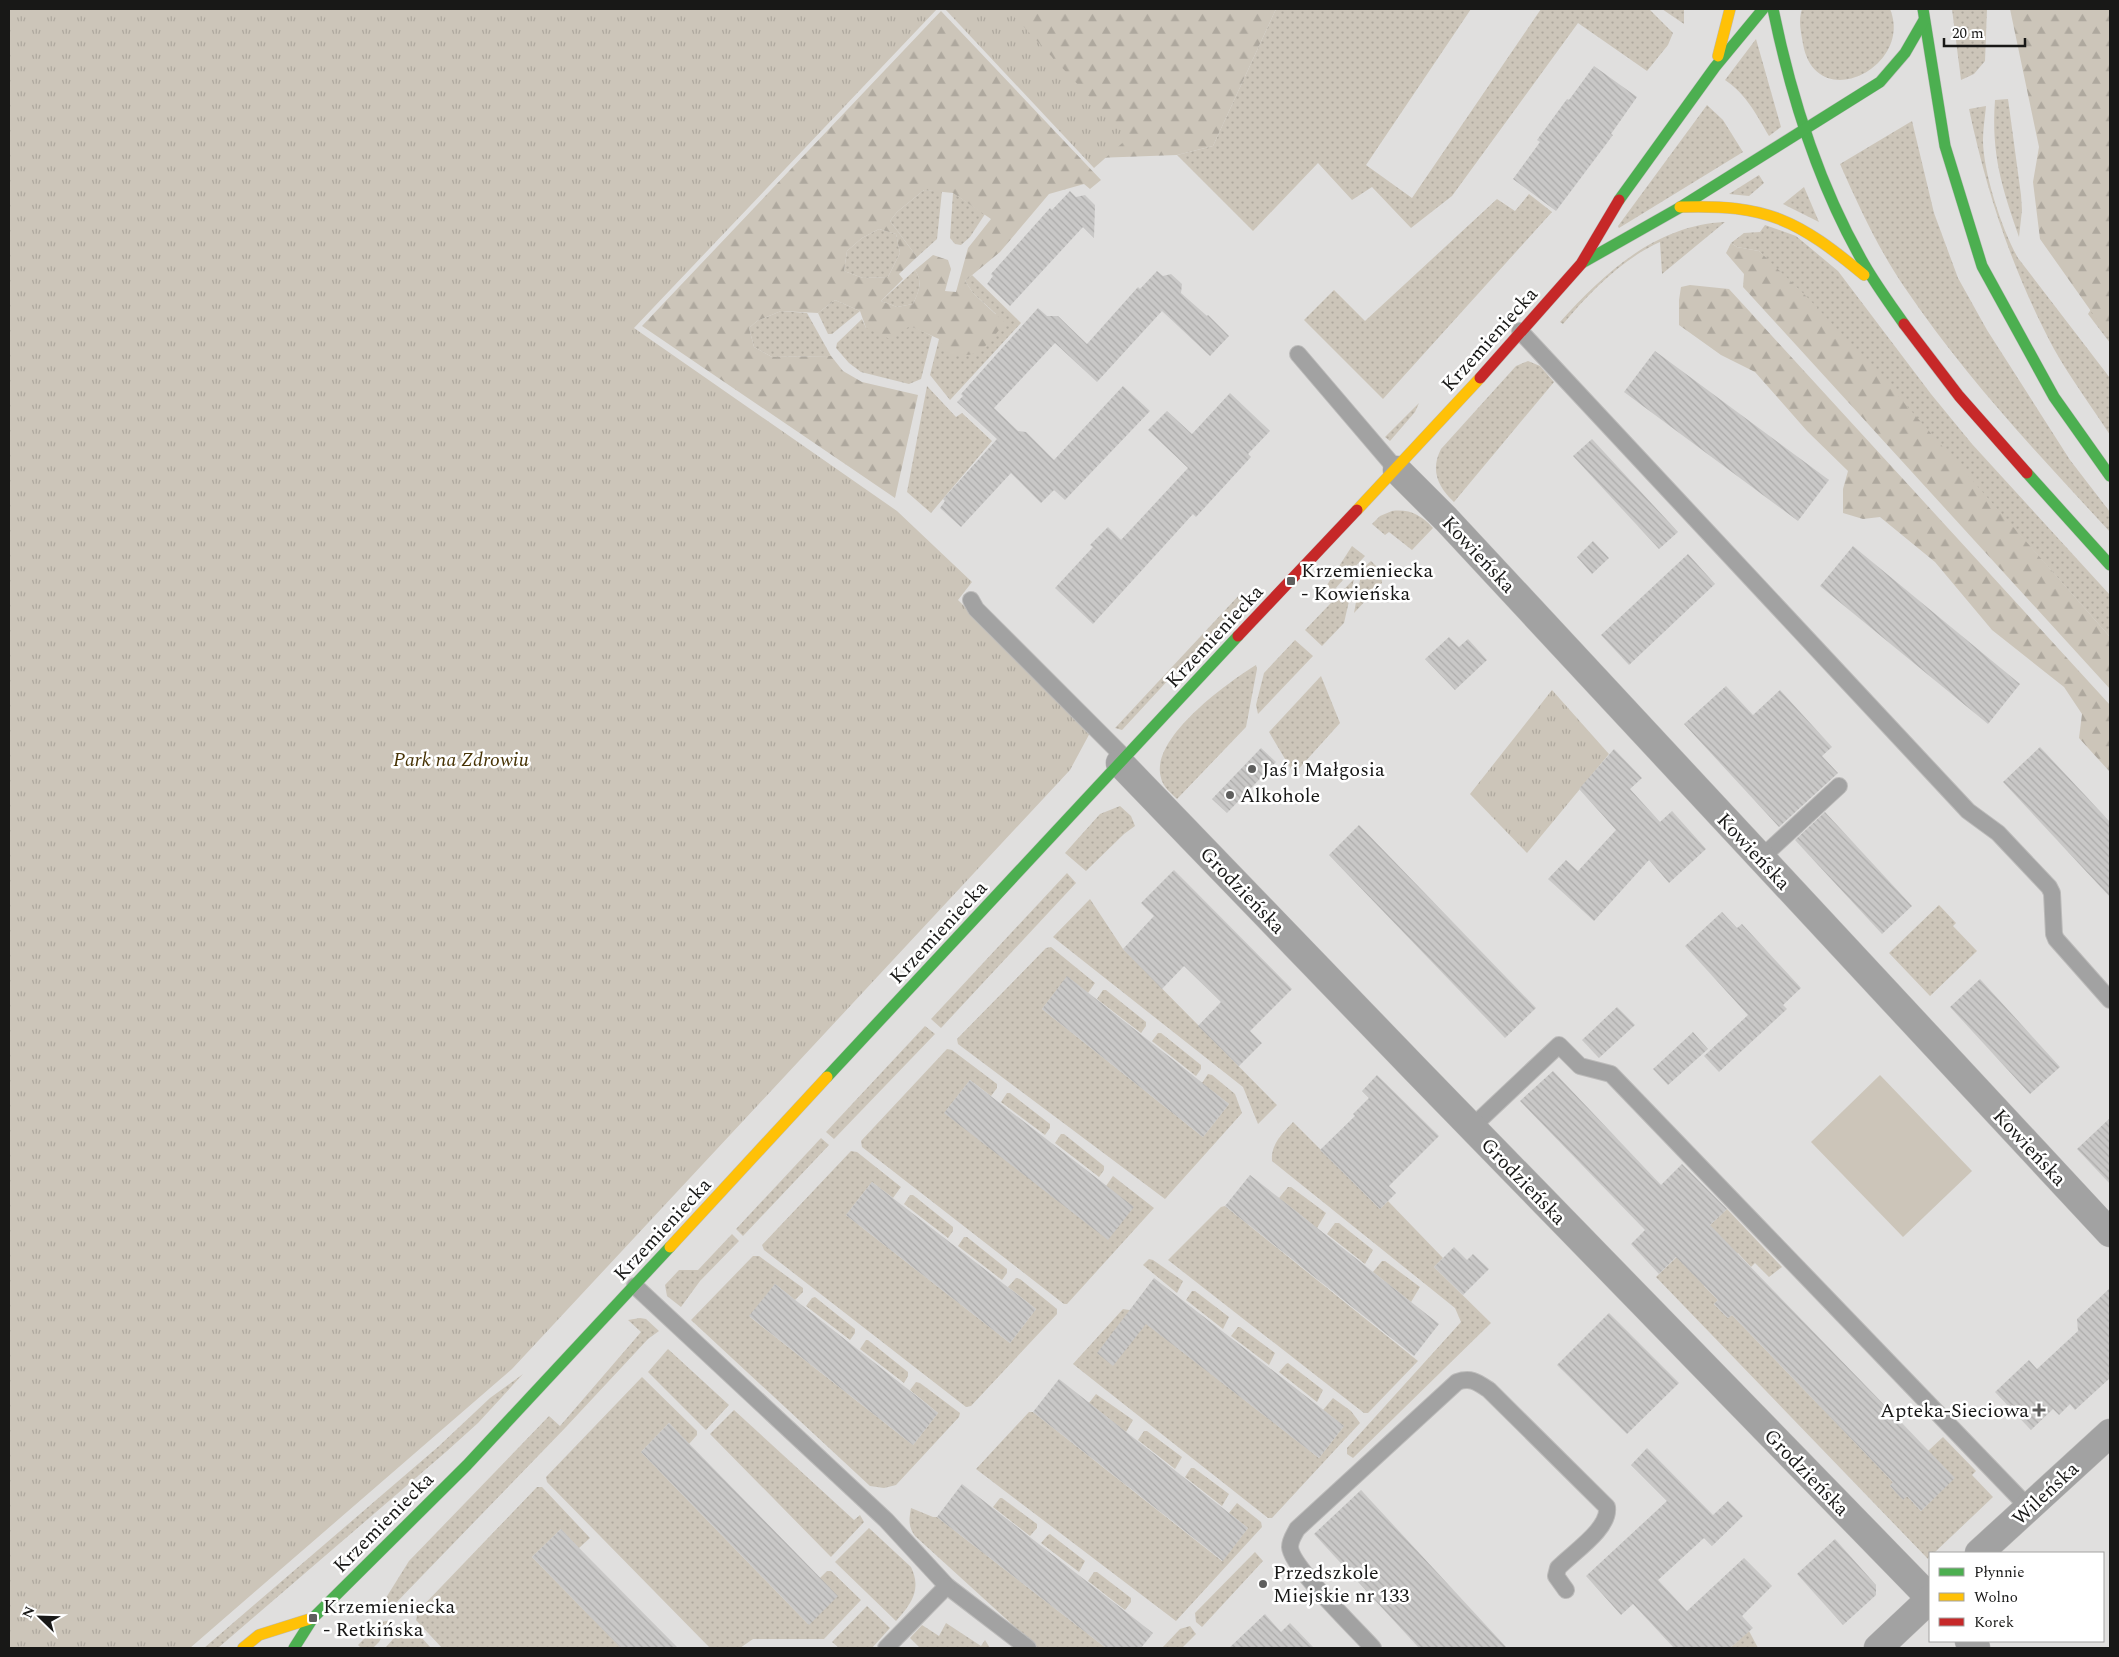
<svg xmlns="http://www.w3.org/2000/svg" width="2119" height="1657" font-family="Spectral,serif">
  <defs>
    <pattern id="grass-dots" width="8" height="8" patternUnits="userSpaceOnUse" patternTransform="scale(1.25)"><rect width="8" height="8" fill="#ccc5b9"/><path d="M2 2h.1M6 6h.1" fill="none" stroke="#aea89e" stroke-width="1.8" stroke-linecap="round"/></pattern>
    <pattern id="forest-firs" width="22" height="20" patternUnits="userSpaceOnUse" patternTransform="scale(1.25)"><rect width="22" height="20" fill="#ccc5b9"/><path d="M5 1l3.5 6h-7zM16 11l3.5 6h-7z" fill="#aea89e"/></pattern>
    <pattern id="park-tufts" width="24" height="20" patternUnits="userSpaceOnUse" patternTransform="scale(1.25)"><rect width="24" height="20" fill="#ccc5b9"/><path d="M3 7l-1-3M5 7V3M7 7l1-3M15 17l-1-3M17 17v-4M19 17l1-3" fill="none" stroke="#aea89e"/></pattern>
    <pattern id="building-back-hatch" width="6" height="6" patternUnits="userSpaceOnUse" patternTransform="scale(1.25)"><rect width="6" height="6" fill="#c9c8c7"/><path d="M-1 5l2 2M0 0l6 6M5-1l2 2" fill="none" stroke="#acabaa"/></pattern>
  </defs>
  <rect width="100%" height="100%" fill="#e0dfde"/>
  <g fill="url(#grass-dots)">
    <polygon points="1276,9 1471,9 1366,165 1412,198 1541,9 1649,9 1673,33 1668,45 1647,71 1578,23 1452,196 1411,228 1372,187 1352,200 1318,163 1253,231 1177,155 1213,146"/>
    <polygon points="1662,9 1684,9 1684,24"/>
    <path d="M1802 9H1890C1914 67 1816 116 1803 44 1801 32 1798 21 1802 9Z"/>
    <polygon points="1952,9 1987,9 1985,61 1974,74 1961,80"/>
    <path d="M1756 39 1781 127 1769 136C1756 114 1746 94 1725 80Z"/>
    <path d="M2008 99 2021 195 2022 210 2019 237C2002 187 1991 155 1995 100Z"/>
    <polygon points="1707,105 1723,120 1743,152 1619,228 1618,226"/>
    <path d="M1986 106C1985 117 1983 129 1983 140 1983 172 2002 230 2018 258L2110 378V435C2092 407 2071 379 2054 349 2013 272 1987 194 1969 109Z"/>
    <path d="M1912 121 1934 213 1958 278 1987 330 2070 460 2110 512V532C2038 454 1965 377 1905 288 1879 250 1859 207 1840 164Z"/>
    <polygon points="1759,175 1764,183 1749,196 1729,194"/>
    <polygon points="1804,187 1819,222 1783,204"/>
    <polygon points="924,190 942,191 937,239 917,257 890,221 897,212"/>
    <polygon points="953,193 985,214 970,237 961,245 955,244 950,238"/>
    <polygon points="1529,194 1552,212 1383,399 1304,320 1334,290 1365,321 1497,199 1515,211"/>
    <path d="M1725 222 1662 274 1660 242C1622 259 1590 292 1563 324L1560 322C1604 273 1656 225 1725 222Z"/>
    <polygon points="1765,225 1796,236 1838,271 1931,394 1972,444 2110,595 2110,637 1987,498 1759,251 1737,247 1731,243 1744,233 1760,232"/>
    <polygon points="879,229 896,234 900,253 888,277 863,278 844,271 847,251 862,238"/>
    <path d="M915 270C923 282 919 291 913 304L897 307 881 301Z"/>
    <polygon points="972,275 1021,323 950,400 930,375 939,339 996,314 973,293 965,281"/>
    <polygon points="835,300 860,311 832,334 828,334 818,313"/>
    <polygon points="2093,306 2110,325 2110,343 2088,314"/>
    <polygon points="781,311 807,313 831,356 772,357 754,347 749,328 757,321"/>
    <polygon points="862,319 866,328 910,325 932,336 921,379 909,384 861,372 849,363 836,348 837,343"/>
    <path d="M1528 361 1540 366 1554 382 1454 502C1438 487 1430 470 1441 449L1516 366Z"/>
    <polygon points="927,386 956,417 962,413 992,441 931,513 907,492"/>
    <polygon points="1419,403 1415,412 1390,441 1385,437"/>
    <path d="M1392 511C1410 509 1421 515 1433 528L1412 550 1389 532 1385 535 1372 524 1380 516Z"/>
    <polygon points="1352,546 1365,556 1333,591 1327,585"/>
    <polygon points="1371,561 1381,571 1382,583 1354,613 1362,569"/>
    <polygon points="1354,579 1344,623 1322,646 1305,630"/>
    <polygon points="1242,592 1246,596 1122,730 1115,728"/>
    <polygon points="1295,640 1313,656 1258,714 1256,705 1264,673"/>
    <path d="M1256 665 1257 669 1246 727 1177 799C1171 793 1163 787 1161 778 1149 739 1227 683 1256 665Z"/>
    <polygon points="1321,676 1340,723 1294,774 1269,732"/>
    <polygon points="1120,806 1131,816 1135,826 1124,834 1086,871 1065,853 1100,814"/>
    <polygon points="1067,873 1076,883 941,1028 931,1019"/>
    <polygon points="1090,899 1123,949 1277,1105 1258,1124 1243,1087 1053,937"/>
    <polygon points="1939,905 1956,923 1953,926 1977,951 1930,996 1889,953"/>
    <polygon points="1051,947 1095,983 1088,993 1067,977 1042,1009 1203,1137 1229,1104 1202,1083 1208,1074 1212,1075 1235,1094 1242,1113 1165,1199 958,1044 957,1039 1046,948"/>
    <polygon points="1103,990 1106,990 1146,1022 1146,1026 1141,1033 1097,999"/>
    <polygon points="925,1026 935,1034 834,1139 826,1132"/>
    <polygon points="1158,1033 1161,1033 1201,1065 1201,1069 1196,1076 1152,1041"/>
    <polygon points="947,1049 952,1050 997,1084 997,1088 991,1096 970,1080 945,1112 1106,1186 1113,1176 1154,1208 1067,1304 1064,1304 862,1147 861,1141"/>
    <polygon points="1007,1093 1010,1093 1050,1124 1050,1128 1045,1135 1001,1102"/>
    <path d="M1293 1122 1380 1209 1388 1201 1443 1258 1434 1267 1491 1323 1353 1458 1347 1454V1448L1461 1322 1455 1308 1272 1161C1271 1144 1282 1134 1293 1122Z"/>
    <polygon points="1061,1134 1064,1134 1104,1166 1104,1170 1099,1177 1055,1143"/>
    <polygon points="821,1138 829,1145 743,1236 736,1229"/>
    <polygon points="851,1151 857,1152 901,1187 893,1198 872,1182 846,1215 1010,1343 1036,1309 1008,1287 1016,1278 1020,1279 1057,1309 1057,1314 971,1406 966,1407 764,1250 762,1245"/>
    <polygon points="1288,1187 1291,1187 1326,1213 1317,1228 1279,1198"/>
    <polygon points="910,1195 913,1195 953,1227 953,1231 948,1238 904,1204"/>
    <polygon points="1225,1206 1418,1361 1368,1413 1364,1413 1168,1260 1221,1207"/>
    <polygon points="1727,1209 1782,1267 1769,1277 1755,1263 1751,1267 1738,1253 1704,1286 1718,1300 1714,1304 1728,1318 1732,1315 1893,1482 1890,1486 1903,1499 1907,1496 1921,1511 1954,1478 1928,1451 1943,1437 1976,1471 1972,1475 1993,1497 1934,1553 1930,1553 1928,1559 1656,1277"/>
    <polygon points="1335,1223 1339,1223 1373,1250 1365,1264 1327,1234"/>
    <polygon points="732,1234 739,1241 700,1281 681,1307 667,1296 665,1285 679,1270 698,1270"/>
    <polygon points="964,1237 967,1237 1007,1269 1007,1273 1002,1280 958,1246"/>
    <polygon points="753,1256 759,1256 803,1288 803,1292 795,1300 775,1284 750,1317 913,1445 938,1413 910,1390 916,1382 920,1383 960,1413 959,1417 896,1485 884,1488 870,1486 691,1320"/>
    <polygon points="1149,1259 1153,1260 1183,1281 1177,1293 1143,1265"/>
    <polygon points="1382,1261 1385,1261 1420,1287 1411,1302 1373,1272"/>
    <polygon points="1192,1291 1195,1291 1229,1317 1223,1329 1186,1300"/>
    <polygon points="815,1297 855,1329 855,1333 850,1340 806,1306 812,1298"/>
    <polygon points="1123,1309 1129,1310 1319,1458 1344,1426 1323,1410 1333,1398 1351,1411 1360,1423 1272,1518 1268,1518 1073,1364"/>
    <polygon points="640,1318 646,1319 659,1331 648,1339 566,1427 391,1608 384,1601 409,1561 549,1416 560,1426 641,1332 628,1320"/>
    <polygon points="1238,1327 1240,1327 1275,1353 1269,1365 1231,1336"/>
    <polygon points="866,1340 868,1340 908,1372 908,1376 904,1383 860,1349"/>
    <polygon points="668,1349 729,1405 706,1430 648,1372"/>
    <polygon points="1288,1363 1323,1390 1317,1402 1279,1372 1286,1364"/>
    <polygon points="523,1374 478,1423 447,1451 218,1648 204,1648 439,1446 490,1398"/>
    <polygon points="642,1377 697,1431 697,1435 689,1444 669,1423 641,1452 808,1624 820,1578 827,1571 831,1571 861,1600 824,1639 753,1639 740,1648 710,1648 547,1482 546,1477"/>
    <polygon points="1096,1394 1133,1420 1126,1432 1089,1403"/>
    <polygon points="734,1410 854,1520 860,1515 864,1522 831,1557 710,1434"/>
    <polygon points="1029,1412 1033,1412 1222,1561 1248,1528 1229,1513 1237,1503 1261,1522 1262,1527 1176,1621 976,1469"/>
    <polygon points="1144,1431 1147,1431 1182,1457 1175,1469 1138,1440"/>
    <polygon points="1191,1468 1194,1468 1229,1494 1222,1506 1185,1477"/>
    <polygon points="537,1487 542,1487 590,1538 579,1548 561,1529 532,1557 621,1648 442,1648 416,1620 418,1611"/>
    <polygon points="1000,1498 1002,1498 1037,1524 1037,1528 1030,1536 993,1507"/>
    <path d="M911 1508 933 1517H937L1106 1648H1038L915 1536C908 1526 909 1520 911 1508Z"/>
    <path d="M869 1528 911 1567C922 1590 911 1604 896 1621L835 1562Z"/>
    <polygon points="1050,1534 1085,1561 1079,1572 1041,1543 1048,1535"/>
    <polygon points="1255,1552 1263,1561 1202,1627 1196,1622 1195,1613"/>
    <polygon points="1094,1572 1097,1572 1131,1598 1131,1602 1125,1610 1088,1581"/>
    <polygon points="867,1606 890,1628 872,1648 839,1648 832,1642"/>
    <polygon points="392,1620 379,1642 373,1648 361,1648 358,1645 381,1622"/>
    <polygon points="403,1621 413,1628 431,1648 385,1648 395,1637"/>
    <polygon points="946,1623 981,1646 985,1640 990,1648 920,1648 910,1638 922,1625 939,1636"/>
    <polygon points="1190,1626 1196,1634 1182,1648 1162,1648 1180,1629"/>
    <polygon points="1749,1631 1758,1648 1730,1648"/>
  </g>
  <g fill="url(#forest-firs)" fill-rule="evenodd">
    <polygon points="950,9 1276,9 1213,146 1177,155 1096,158"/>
    <polygon points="2010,9 2110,9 2110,338 2040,239 2033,182 2039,147"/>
    <path d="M941 11 1101 180 1090 189 1084 184 1049 194 1000 252 965 281 973 293 1005 323C984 347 980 361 946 353L939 339 910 326 890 339 866 328 860 311 835 300 818 313 781 311 757 321 749 328 754 347 772 357 831 356 843 371 862 382 918 395 895 498 642 326ZM924 190 953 193 991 219 968 248 956 292 945 291 951 269 948 260 933 255 915 270C923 282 919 291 913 304L897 307 881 301 903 279 899 274 917 257 890 221 897 212ZM879 229 896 234 900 253 888 277 863 278 844 271 847 251 862 238Z"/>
    <polygon points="1731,243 1737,247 1759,251 1808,298 1877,372 2110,637 2110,689 1743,287 1744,274 1726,253"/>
    <polygon points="1690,285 1729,289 2110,705 2110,772 2079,738 2082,714 2064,687 1992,630 1935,562 1880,517 1863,519 1843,513 1843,489 1848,471 1807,431 1755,372 1721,355 1679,325 1679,300 1681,287"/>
  </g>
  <g fill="url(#park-tufts)">
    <polygon points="9,9 937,9 634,328 897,511 972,582 958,600 1091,731 1070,770 512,1369 190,1648 9,1648"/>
    <polygon points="945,9 1007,9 1128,138 1094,168"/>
    <polygon points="1552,690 1609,754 1527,853 1470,794"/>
  </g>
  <polygon fill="#ccc5b9" points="1880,1075 1972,1171 1903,1237 1811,1142"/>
  <g fill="url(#building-back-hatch)">
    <polygon points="1594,66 1637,97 1611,134 1613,135 1556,211 1513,179 1540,142 1537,140 1567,99 1569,100"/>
    <polygon points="1070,191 1076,197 1085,195 1095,205 1094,238 1083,227 1010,306 987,284 993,276 991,274 1050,208 1052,210"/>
    <polygon points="1157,271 1163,276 1171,274 1182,284 1181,293 1207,316 1208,315 1229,336 1210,356 1162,311 1097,382 1055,343 994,408 1018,431 1026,432 1054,460 1123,386 1150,411 1065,500 1054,490 1041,503 1011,473 961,527 940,508 945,501 943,499 997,439 957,402 963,396 961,394 1038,308 1047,316 1058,316 1087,344 1138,287 1140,289"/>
    <polygon points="1655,351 1829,480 1798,521 1624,392"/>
    <polygon points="1230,393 1270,431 1248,454 1251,457 1196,517 1193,514 1093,624 1055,588 1093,547 1090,545 1108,527 1121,540 1188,468 1148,430 1167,411 1192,434"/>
    <polygon points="1592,439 1678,532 1659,549 1573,456"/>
    <polygon points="1593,541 1609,558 1592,574 1577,557"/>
    <polygon points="1853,546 2020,684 1988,724 1820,586"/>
    <polygon points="1688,554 1715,584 1629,665 1601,635"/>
    <polygon points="1449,637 1459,647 1468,639 1487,660 1455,690 1425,659"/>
    <polygon points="1726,686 1753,715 1780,690 1832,747 1822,756 1838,773 1779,827 1684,724"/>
    <polygon points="2040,747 2110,822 2110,897 2003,782"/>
    <polygon points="1261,748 1276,762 1227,813 1212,799"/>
    <polygon points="1614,749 1642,778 1630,789 1660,822 1672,811 1706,849 1669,883 1649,860 1594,921 1548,879 1566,860 1578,871 1616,830 1579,789"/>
    <polygon points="1825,812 1912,906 1882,934 1795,840"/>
    <polygon points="1359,825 1536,1008 1505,1038 1329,855"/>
    <polygon points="1174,870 1292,989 1250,1031 1262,1043 1239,1066 1198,1026 1221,1002 1184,966 1162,989 1123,949 1154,916 1141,903"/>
    <polygon points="1722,912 1737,928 1742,924 1801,988 1783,1005 1787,1009 1719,1072 1704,1056 1748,1015 1685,946"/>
    <polygon points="1067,976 1229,1104 1203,1137 1042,1009"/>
    <polygon points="1980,979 2060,1067 2030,1094 1950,1007"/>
    <polygon points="1617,1007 1635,1025 1599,1058 1582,1040"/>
    <polygon points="1693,1032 1708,1049 1668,1085 1653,1069"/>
    <polygon points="1553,1071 1661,1185 1682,1164 1727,1209 1710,1225 1955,1478 1921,1511 1907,1496 1903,1500 1890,1486 1893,1482 1732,1315 1728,1318 1714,1304 1718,1300 1676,1257 1659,1274 1631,1244 1645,1230 1520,1101"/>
    <polygon points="1377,1075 1439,1136 1389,1186 1396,1193 1380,1209 1320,1150 1355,1116 1353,1114 1369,1098 1362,1091"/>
    <polygon points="970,1080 1134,1207 1108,1240 944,1113"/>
    <polygon points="2110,1118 2110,1184 2077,1149"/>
    <polygon points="1250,1175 1439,1324 1414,1356 1225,1206"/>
    <polygon points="872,1182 1036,1309 1010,1343 846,1215"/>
    <polygon points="1454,1247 1467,1260 1473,1254 1489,1269 1463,1295 1434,1267"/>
    <polygon points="1154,1278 1344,1426 1319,1458 1146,1324 1113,1366 1097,1353"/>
    <polygon points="775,1284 938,1413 913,1445 749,1316"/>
    <polygon points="2110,1288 2110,1378 2075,1410 2070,1404 2059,1415 2053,1409 2031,1430 1995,1392 2029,1360 2037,1369 2078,1331 2077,1319"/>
    <polygon points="1609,1313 1679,1383 1627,1434 1557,1365"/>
    <polygon points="1059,1379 1248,1528 1223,1561 1033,1412"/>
    <polygon points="669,1423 838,1596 809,1625 641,1452"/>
    <polygon points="1647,1448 1713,1515 1728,1501 1743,1516 1712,1546 1704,1538 1658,1580 1687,1611 1744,1558 1772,1586 1742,1616 1753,1628 1730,1648 1674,1648 1633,1604 1621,1615 1586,1576 1667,1501 1631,1465"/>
    <polygon points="962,1484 1153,1633 1141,1648 1106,1648 937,1517"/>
    <polygon points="1361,1490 1507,1648 1419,1648 1314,1534"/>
    <polygon points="561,1529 579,1548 678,1648 621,1648 532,1557"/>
    <polygon points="1835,1539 1876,1585 1876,1595 1843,1625 1797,1574"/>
    <polygon points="1265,1614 1281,1632 1290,1623 1314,1648 1229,1648"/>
  </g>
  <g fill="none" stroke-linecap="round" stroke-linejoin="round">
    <defs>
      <g id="lane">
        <polyline points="1520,331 1968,811 1998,833 2049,887 2052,893 2054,934 2056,939 2110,1000"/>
        <polyline points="1298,354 1397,470"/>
        <polyline points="971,600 976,609 1125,758"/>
        <polyline points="1761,858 1839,786"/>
        <polyline points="1472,1127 1559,1045 1580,1066 1611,1074 2029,1508"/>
        <polyline points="635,1286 886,1520 947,1586 1028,1648"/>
        <polyline points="886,1648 947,1586"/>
        <path d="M1373 1648C1357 1630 1291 1567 1290 1547 1290 1540 1294 1535 1297 1529L1457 1382C1471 1377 1477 1382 1489 1390L1607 1507C1610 1529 1572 1553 1558 1568L1556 1576 1566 1590"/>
      </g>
      <g id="street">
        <polyline points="1397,470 1446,519 2110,1233"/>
        <polyline points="1120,763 1418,1072 1930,1598"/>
        <polyline points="1979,1553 2110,1433"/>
        <polyline points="1969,1641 1976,1648"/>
        <polyline points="1878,1648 1930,1599"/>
      </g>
      <g id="fast">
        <path d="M1773 9C1791 97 1819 186 1864 264 1876 285 1890 304 1904 324"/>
        <polyline points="1923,9 1945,146 1982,266 2054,397 2110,476"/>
        <polyline points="1619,200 1715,67 1763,9"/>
        <polyline points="1582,263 1679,208 1880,82 1905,53 1924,20"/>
        <polyline points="2027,473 2110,565"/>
        <polyline points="827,1077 1238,636"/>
        <polyline points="294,1648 313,1618 467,1465 670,1247"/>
      </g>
      <g id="slow">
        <polyline points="1718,56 1730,9"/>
        <path d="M1680 207C1767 204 1798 220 1864 275"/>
        <polyline points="1357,510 1480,378"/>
        <polyline points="670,1247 827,1077"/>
        <polyline points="243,1648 259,1635 313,1618"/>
      </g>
      <g id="jam">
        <polyline points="1904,324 1959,396 2027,473"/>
        <polyline points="1480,378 1581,264 1619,200"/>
        <polyline points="1238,636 1357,510"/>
      </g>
    </defs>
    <use href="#lane" stroke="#bcbbba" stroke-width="18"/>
    <use href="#street" stroke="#bcbbba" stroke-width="29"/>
    <use href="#fast" stroke="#bcbbba" stroke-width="12"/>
    <use href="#slow" stroke="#bcbbba" stroke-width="12"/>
    <use href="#jam" stroke="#bcbbba" stroke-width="12"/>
    <use href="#lane" stroke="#a2a2a2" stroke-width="16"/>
    <use href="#street" stroke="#a2a2a2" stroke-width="28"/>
    <use href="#fast" stroke="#4caf50" stroke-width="11"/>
    <use href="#slow" stroke="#ffc107" stroke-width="11"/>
    <use href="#jam" stroke="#c62828" stroke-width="11"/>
  </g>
  <g fill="#5e5e5d" stroke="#fff" stroke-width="2">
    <rect x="1286" y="576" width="10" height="10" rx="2.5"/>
    <circle cx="1252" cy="769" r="5"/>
    <circle cx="1230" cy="795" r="5"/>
    <path d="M2036.5 1402.5h5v5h5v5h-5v5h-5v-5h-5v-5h5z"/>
    <circle cx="1263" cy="1584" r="5"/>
    <rect x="308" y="1613" width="10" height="10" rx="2.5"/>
  </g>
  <g text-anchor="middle" stroke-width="5" stroke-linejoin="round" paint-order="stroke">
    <g font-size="20" fill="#181817" stroke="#fff">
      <text transform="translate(1489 339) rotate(-48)" y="7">Krzemieniecka</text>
      <text transform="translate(1479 554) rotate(47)" y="7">Kowieńska</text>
      <text transform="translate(1214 636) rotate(-47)" y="7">Krzemieniecka</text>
      <text transform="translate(1754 851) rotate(47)" y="7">Kowieńska</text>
      <text transform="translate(1243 890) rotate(46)" y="7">Grodzieńska</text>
      <text transform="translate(938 932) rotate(-47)" y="7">Krzemieniecka</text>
      <text transform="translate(2030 1147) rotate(47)" y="7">Kowieńska</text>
      <text transform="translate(1524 1181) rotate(46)" y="7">Grodzieńska</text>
      <text transform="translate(662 1229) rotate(-47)" y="7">Krzemieniecka</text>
      <text transform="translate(1807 1472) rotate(46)" y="7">Grodzieńska</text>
      <text transform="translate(2045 1493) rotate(-43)" y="7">Wileńska</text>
      <text transform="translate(383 1522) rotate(-45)" y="7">Krzemieniecka</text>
    </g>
    <g font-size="20" fill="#181817" stroke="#fff" text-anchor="start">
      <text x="1301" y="577">Krzemieniecka<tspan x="1301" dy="23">- Kowieńska</tspan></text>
      <text x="1262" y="776">Jaś i Małgosia</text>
      <text x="1240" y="802">Alkohole</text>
      <text x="2029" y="1417" text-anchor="end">Apteka-Sieciowa</text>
      <text x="1273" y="1579">Przedszkole<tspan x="1273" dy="23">Miejskie nr 133</tspan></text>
      <text x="323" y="1613">Krzemieniecka<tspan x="323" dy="23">- Retkińska</tspan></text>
    </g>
    <g font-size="20" font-style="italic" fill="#473305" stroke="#fff">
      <text x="461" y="766">Park na Zdrowiu</text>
    </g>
  </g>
  <rect width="2119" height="1657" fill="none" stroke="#181817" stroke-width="20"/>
  <rect x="1929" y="1552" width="175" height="90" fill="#ffffff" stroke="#a3a3a2"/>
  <rect x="1939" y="1568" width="25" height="8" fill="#4caf50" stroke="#a3a3a2"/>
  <text x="1974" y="1577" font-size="15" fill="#181817">Płynnie</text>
  <rect x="1939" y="1593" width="25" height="8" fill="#ffc107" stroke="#a3a3a2"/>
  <text x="1974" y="1602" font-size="15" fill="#181817">Wolno</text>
  <rect x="1939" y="1618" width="25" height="8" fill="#c62828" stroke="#a3a3a2"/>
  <text x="1974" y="1627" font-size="15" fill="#181817">Korek</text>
  <g transform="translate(40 1617) rotate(293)" stroke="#ffffff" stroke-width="4" paint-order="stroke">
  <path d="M0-4L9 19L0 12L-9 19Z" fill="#181817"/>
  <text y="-8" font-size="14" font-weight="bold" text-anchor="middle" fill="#181817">N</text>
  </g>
  <path d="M1944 38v8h81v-8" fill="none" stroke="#181817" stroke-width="2.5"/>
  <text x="1952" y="38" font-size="15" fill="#181817" stroke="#ffffff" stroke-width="4" paint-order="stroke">20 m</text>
</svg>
